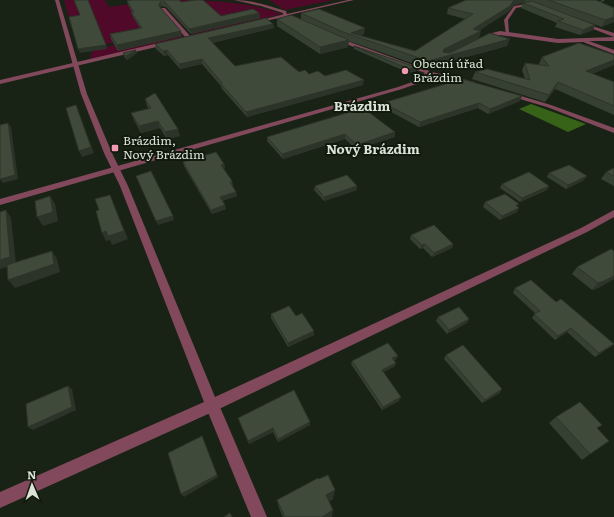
<svg xmlns="http://www.w3.org/2000/svg" width="614" height="517" font-family="Literata,serif">
  <rect width="100%" height="100%" fill="#192315"/>
  <g fill="#500928">
    <polygon points="64,0 105,0 109,7 151,1 184,37 91,59 90,55 92,54 92,51 114,45 116,48 124,46 122,41 94,46 73,32"/>
    <path d="M159 0C200 0 244 0 282 14L192 35Z"/>
    <polygon points="269,0 333,0 285,10"/>
  </g>
  <polygon fill="#366317" points="531,104 586,124 568,132 519,109"/>
  <g fill="none" stroke-linecap="round" stroke-linejoin="round">
    <polyline stroke="#6c7569" stroke-width="1" stroke-dasharray="1.5 1" stroke-linecap="butt" points="598,3 604,0"/>
    <g fill="#81495b" fill-rule="evenodd">
      <path d="M234 0C252 0 269 6 286 11L287 14 348 0H354L285 16 283 15V13L261 6Z"/>
      <polygon points="531,3 532,5 516,8 508,20 509,33 506,34 504,20 514,6"/>
    </g>
    <g fill="#81495b" fill-rule="evenodd">
      <polygon points="161,8 165,8 191,37 191,39 187,39 161,10"/>
      <polygon points="285,14 301,22 297,23 284,17 255,23 253,22"/>
      <polygon points="580,22 614,33 614,37 580,24"/>
      <polygon points="500,31 558,39 614,37 614,41 589,41 614,50 614,54 583,42 558,43 500,35 484,41 479,40 492,33"/>
      <polygon points="335,38 339,38 432,72 475,82 472,84 431,75 419,83 402,89 0,205 0,199 398,87 415,81 425,73 335,40"/>
      <polygon points="167,41 170,43 169,44 0,84 0,80"/>
      <polygon points="508,92 551,105 614,128 614,133 547,107 506,95 505,94"/>
      <polygon points="212,399 217,400 267,517 251,517 205,405 207,400"/>
    </g>
    <polygon fill="#81495b" fill-rule="evenodd" points="55,0 59,0 87,94 112,153 128,186 215,397 581,228 614,210 614,217 587,232 217,410 0,508 0,492 204,402 120,186 104,153 81,94"/>
  </g>
  <g fill="#364032">
    <polygon points="466,0 596,0 614,8 602,27 571,16 595,25 593,30 580,35 555,27 557,23 521,8 523,3 527,2 525,2 514,5 508,12 479,30 479,38 450,53 507,46 426,68 349,41 348,47 320,54 277,26 277,19 301,19 301,13 364,34 360,36 415,51 465,19 447,14 448,8"/>
    <polygon points="127,1 181,2 221,16 259,13 260,18 191,34 166,7 161,6 161,8 182,36 118,51 111,39 110,34 140,28 133,17 131,12 132,12 128,5"/>
    <polygon points="273,24 274,28 212,43 235,66 309,74 325,76 363,85 247,117 222,89 221,86 202,64 180,69 168,55 164,56 156,49 155,44"/>
    <polygon points="354,46 416,67 416,71 409,73 354,49"/>
    <polygon points="123,53 137,53 127,60 124,56"/>
    <polygon points="542,57 593,74 614,82 614,115 555,89 545,102 472,79 475,72 525,79 522,70 525,63 540,65 539,64"/>
    <polygon points="145,99 180,136 167,139 160,128 141,133 134,120 131,113 149,109 147,106"/>
    <polygon points="520,101 488,114 478,108 419,127 382,107 383,103"/>
    <polygon points="395,132 395,137 356,149 345,139 283,159 267,141 267,137"/>
    <polygon points="183,162 224,164 225,168 223,169 232,181 233,186 232,186 237,196 222,201 226,209 212,214 184,166"/>
    <polygon points="614,168 614,186 601,179 606,172"/>
    <polygon points="549,173 584,180 566,189 547,177"/>
    <polygon points="502,184 549,186 547,190 520,202 500,188"/>
    <polygon points="315,186 357,186 357,190 324,201 314,190"/>
    <polygon points="485,202 517,207 517,212 500,220 483,207"/>
    <polygon points="411,235 453,244 452,248 432,257 423,248 420,249 410,239"/>
    <polygon points="614,251 614,279 598,288 592,290 572,274 577,267"/>
    <polygon points="515,288 556,302 614,344 610,347 595,357 567,332 555,340 532,318 535,313 513,293"/>
    <polygon points="271,314 296,316 314,335 288,347 271,318"/>
    <polygon points="438,317 469,319 467,323 447,334 436,321"/>
    <polygon points="446,355 500,393 482,403 444,359"/>
    <polygon points="398,356 396,359 394,360 395,366 383,372 399,401 382,410 351,364 352,361"/>
    <polygon points="556,417 597,428 590,454 582,460 549,423"/>
    <polygon points="239,421 310,425 278,442 273,432 249,444"/>
    <polygon points="333,499 329,501 332,517 283,517 279,508 277,500"/>
  </g>
  <g fill="#2c3429">
    <polygon points="514,0 525,0 525,2 514,5 508,12 471,36 473,29"/>
    <polygon points="160,2 161,6 160,11 159,6"/>
    <polygon points="259,13 260,18 191,34 189,29"/>
    <polygon points="614,17 614,22 602,27 605,20"/>
    <polygon points="273,24 274,28 209,43 208,38"/>
    <polygon points="595,25 593,30 580,35 583,30"/>
    <polygon points="365,28 364,34 358,37 351,33"/>
    <polygon points="181,31 182,36 118,51 117,45"/>
    <polygon points="481,31 479,38 442,57 444,49"/>
    <polygon points="510,39 507,46 426,68 428,61"/>
    <polygon points="349,40 348,47 320,54 320,47"/>
    <polygon points="106,45 107,49 80,53 78,49"/>
    <polygon points="136,50 137,53 127,60 126,56"/>
    <polygon points="167,50 168,55 164,56 163,51"/>
    <polygon points="202,59 202,64 180,69 179,64"/>
    <polygon points="614,60 614,65 583,78 586,71"/>
    <polygon points="416,67 416,71 409,73 409,69"/>
    <polygon points="364,80 363,85 247,117 246,112"/>
    <polygon points="558,82 555,89 545,102 549,95"/>
    <polygon points="522,96 520,101 488,114 490,109"/>
    <polygon points="479,103 478,108 419,127 420,122"/>
    <polygon points="76,105 94,153 82,157 79,151"/>
    <polygon points="158,121 160,128 141,133 139,126"/>
    <polygon points="8,123 11,127 18,179 3,183 0,179"/>
    <polygon points="178,129 180,136 167,139 165,132"/>
    <polygon points="395,132 395,137 356,149 357,145"/>
    <polygon points="345,134 345,139 283,159 282,154"/>
    <polygon points="224,164 225,168 221,169 221,165"/>
    <polygon points="587,176 584,180 566,189 568,185"/>
    <polygon points="357,186 357,190 324,201 324,197"/>
    <polygon points="549,186 547,190 520,202 522,198"/>
    <polygon points="236,192 237,196 221,201 220,197"/>
    <polygon points="110,195 128,239 112,245 110,240 106,241 102,233"/>
    <polygon points="50,196 55,204 58,221 43,226 37,217"/>
    <polygon points="225,205 226,209 212,214 211,210"/>
    <polygon points="519,208 517,212 500,220 502,216"/>
    <polygon points="6,210 11,218 16,264 0,269 0,260"/>
    <polygon points="173,216 174,220 158,225 156,221"/>
    <polygon points="425,244 423,248 420,249 422,245"/>
    <polygon points="453,244 452,248 432,257 434,253"/>
    <polygon points="52,251 57,259 60,272 15,288 8,280"/>
    <polygon points="614,276 614,279 598,288 592,290 598,283"/>
    <polygon points="469,319 467,323 447,334 449,330"/>
    <polygon points="571,328 567,332 555,340 558,336"/>
    <polygon points="314,331 314,335 288,347 288,343"/>
    <polygon points="614,344 610,347 595,357 599,353"/>
    <polygon points="398,356 396,359 391,362 392,358"/>
    <polygon points="396,363 395,366 381,374 382,370"/>
    <polygon points="68,386 72,389 76,410 33,430 28,427"/>
    <polygon points="502,389 500,393 482,403 485,400"/>
    <polygon points="401,397 399,401 382,410 383,407"/>
    <polygon points="310,422 310,425 278,442 278,439"/>
    <polygon points="273,428 273,432 249,444 248,441"/>
    <polygon points="202,436 218,477 184,497 181,494"/>
    <polygon points="335,490 333,499 325,504 326,495"/>
    <polygon points="333,510 332,517 322,517"/>
  </g>
  <g fill="#3f4a3a" stroke="#2c3429">
    <polygon points="74,0 88,0 106,45 78,49 69,17 80,15"/>
    <polygon points="132,0 179,0 181,2 196,0 203,0 221,16 253,9 259,13 189,29 165,2 160,2 159,6 181,31 117,45 110,34 142,28 131,12 134,12 127,1"/>
    <polygon points="466,0 514,0 510,6 473,29 481,31 444,49 443,52 450,53 490,33 510,39 428,61 343,32 301,13 319,9 365,28 351,33 415,51 473,14 448,8"/>
    <polygon points="548,0 596,0 614,8 614,17 605,20"/>
    <polygon points="532,1 595,25 583,30 558,21 564,19 523,3"/>
    <polygon points="291,15 349,40 320,47 277,19"/>
    <polygon points="266,18 273,24 208,38 235,66 281,57 299,72 305,70 309,74 318,71 325,76 346,70 364,80 246,112 221,84 222,83 202,59 179,64 167,50 163,51 155,44"/>
    <polygon points="579,43 614,55 614,60 586,71 614,82 614,106 558,82 549,95 475,72 487,69 530,80 525,63 549,66 542,57"/>
    <polygon points="354,46 416,67 409,69"/>
    <polygon points="136,50 126,56 123,53"/>
    <polygon points="462,79 522,96 490,109 479,103 420,122 383,103"/>
    <polygon points="155,93 178,129 165,132 158,121 139,126 131,113 151,108 145,99"/>
    <polygon points="76,105 91,147 79,151 66,108"/>
    <polygon points="363,108 395,132 357,145 345,134 282,154 267,137"/>
    <polygon points="8,123 15,175 0,179 0,125"/>
    <polygon points="216,152 224,164 221,165 232,181 230,182 236,192 220,197 225,205 211,210 183,162"/>
    <polygon points="569,165 587,176 568,185 549,173"/>
    <polygon points="614,168 614,176 606,172"/>
    <polygon points="151,171 173,216 156,221 136,176"/>
    <polygon points="529,172 549,186 522,198 502,184"/>
    <polygon points="347,175 357,186 324,197 315,186"/>
    <polygon points="505,194 519,204 516,205 519,208 502,216 485,202"/>
    <polygon points="110,195 124,231 108,236 106,231 102,233 96,211 99,210 95,199"/>
    <polygon points="50,196 53,212 37,217 35,201"/>
    <polygon points="6,210 10,257 0,260 0,212"/>
    <polygon points="434,225 453,244 434,253 425,244 422,245 411,235"/>
    <polygon points="611,249 614,251 614,276 604,281 598,283 577,267"/>
    <polygon points="52,251 54,264 8,280 7,265"/>
    <polygon points="531,280 556,302 561,299 614,344 599,353 571,328 558,336 534,314 540,311 515,288"/>
    <polygon points="289,306 296,316 302,313 314,331 288,343 271,314"/>
    <polygon points="459,307 469,319 449,330 438,317"/>
    <polygon points="388,343 398,356 392,358 396,363 382,370 401,397 383,407 352,361"/>
    <polygon points="463,345 502,389 485,400 446,355"/>
    <polygon points="68,386 72,407 28,427 26,404"/>
    <polygon points="294,390 310,422 278,439 273,428 248,441 238,418"/>
    <polygon points="580,402 602,425 597,428 609,441 590,454 556,417"/>
    <polygon points="202,436 217,475 181,494 168,453"/>
    <polygon points="328,475 335,490 326,495 333,510 322,517 285,517 277,500 318,478 319,479"/>
    <polygon points="230,513 232,517 224,517"/>
  </g>
  <g fill="#f19ab4" stroke="#10190c" stroke-width="1.5">
    <circle cx="405" cy="71" r="4"/>
    <rect x="111" y="144" width="8" height="8" rx="2"/>
  </g>
  <g text-anchor="middle" stroke-width="4" stroke-linejoin="round" paint-order="stroke">
    <g font-size="12" fill="#dbe2d8" stroke="#10190c" text-anchor="start">
      <text x="413" y="68">Obecní úřad<tspan x="413" dy="14">Brázdim</tspan></text>
      <text x="123" y="145">Brázdim,<tspan x="123" dy="14">Nový Brázdim</tspan></text>
    </g>
    <g font-size="13" font-weight="bold" fill="#dbe2d8" stroke="#10190c">
      <text x="362" y="111">Brázdim</text>
    </g>
    <g font-size="13" font-weight="bold" fill="#dbe2d8" stroke="#10190c">
      <text x="373" y="154">Nový Brázdim</text>
    </g>
  </g>
  <g transform="translate(32 485) rotate(358)" stroke="#10190c" stroke-width="3" paint-order="stroke">
  <path d="M0-3L7 15L0 10L-7 15Z" fill="#dbe2d8"/>
  <text y="-6" font-size="11" font-weight="bold" text-anchor="middle" fill="#dbe2d8">N</text>
  </g>
</svg>
